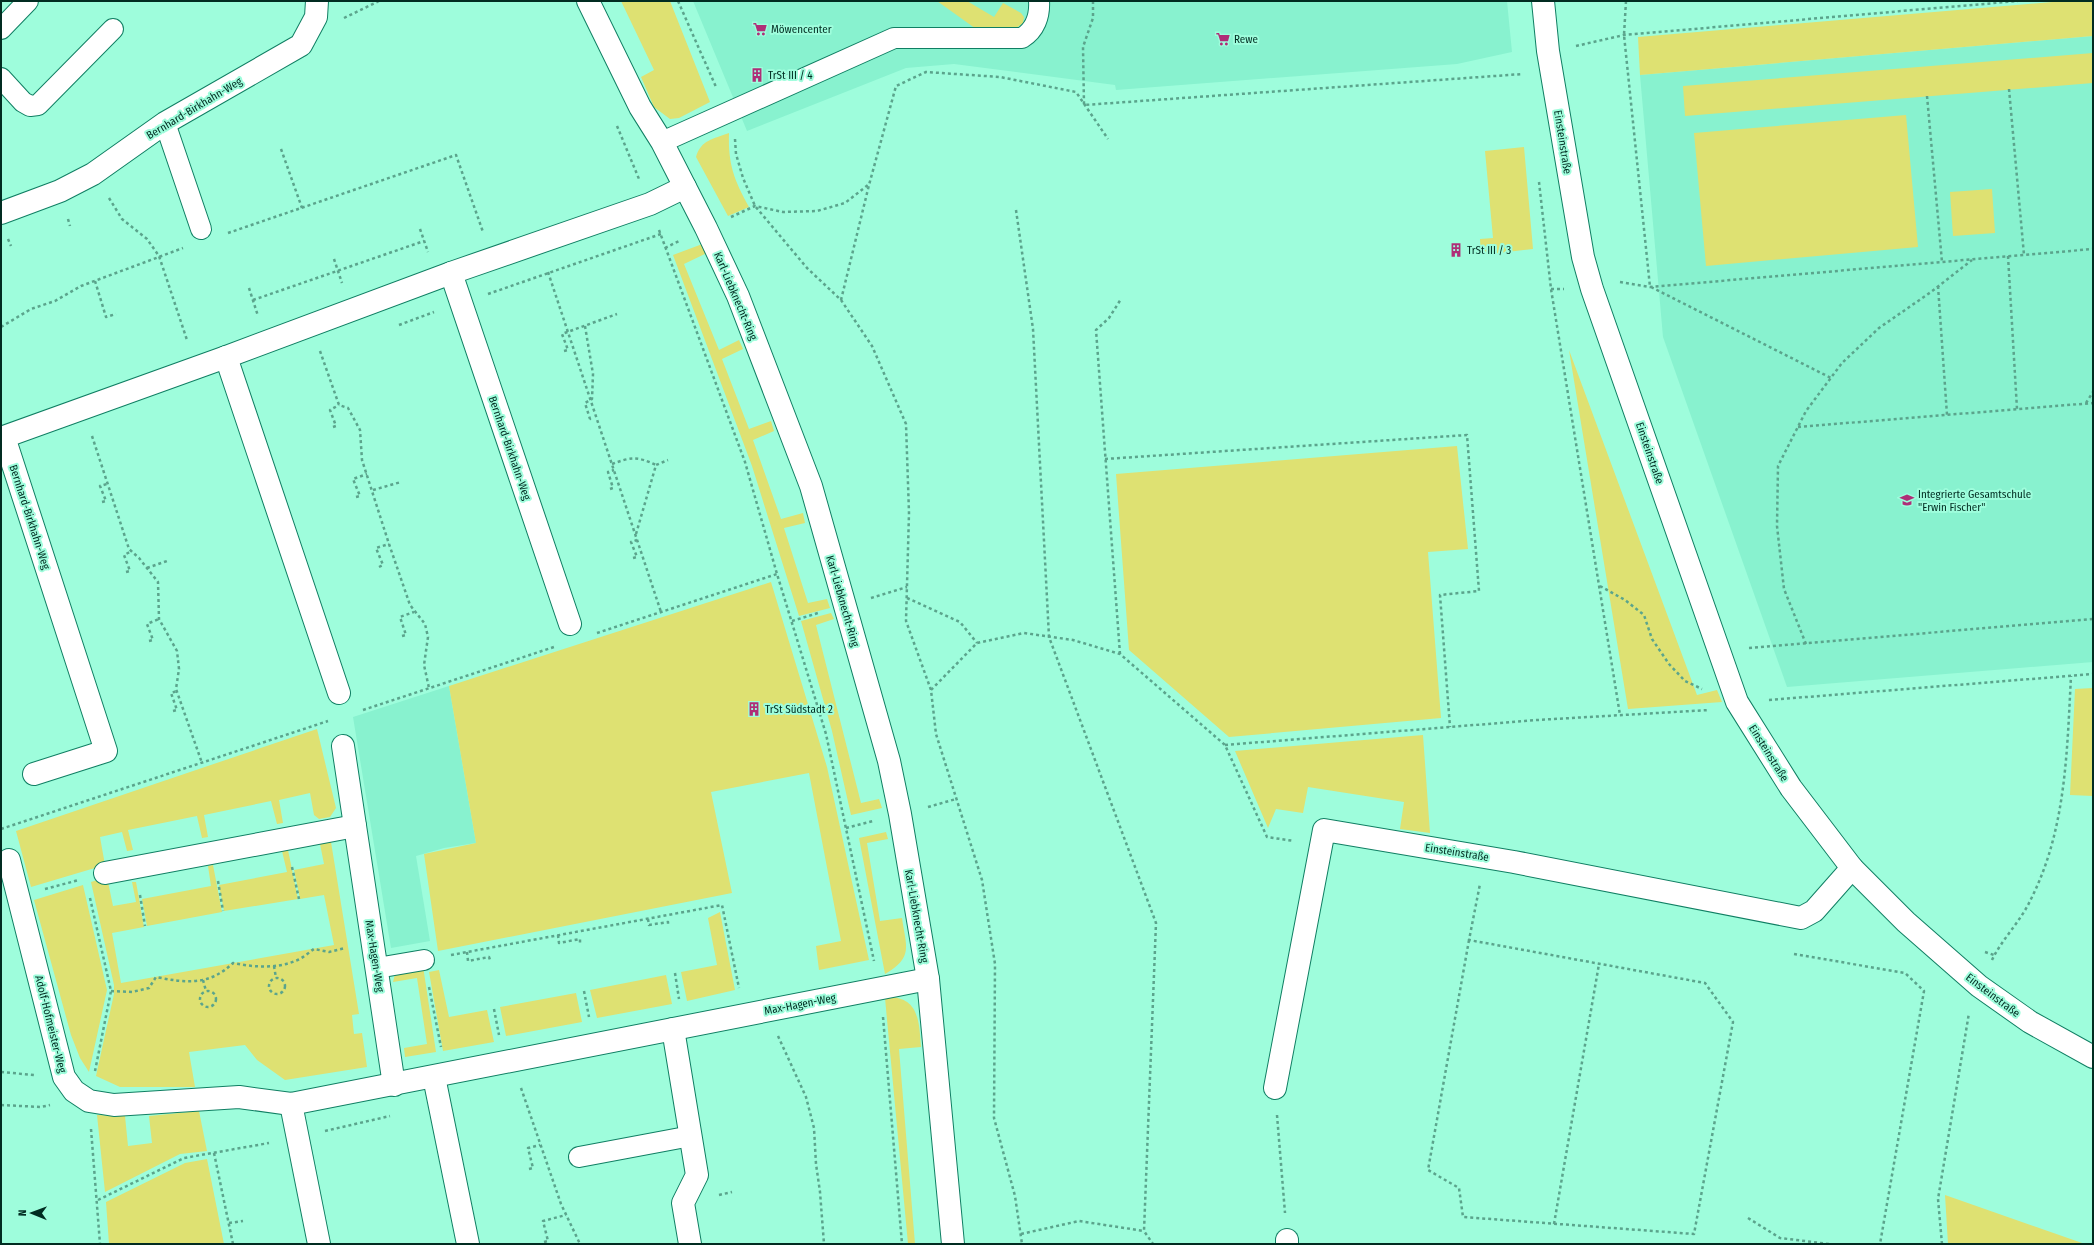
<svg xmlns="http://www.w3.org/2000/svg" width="2094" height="1245" font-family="'Fira Sans Condensed',sans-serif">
  <rect width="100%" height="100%" fill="#9efddc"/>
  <g fill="#88f2cf">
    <polygon points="693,1 1507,1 1512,52 1457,64 1116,90 1115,85 954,64 906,68 747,131"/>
    <polygon points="2093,36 2093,662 1787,687 1663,337 1640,75"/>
    <polygon points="449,686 476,843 444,848 416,856 430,941 391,948 353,717"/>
  </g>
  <g fill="#dee172">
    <polygon points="621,1 670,1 710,102 679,118 670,119 654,107 641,77 654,70"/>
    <polygon points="937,1 967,1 994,17 1003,3 1021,13 1024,17 1023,23 1015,29 979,31"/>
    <polygon points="2064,1 2093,1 2093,36 1640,75 1638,37"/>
    <polygon points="2093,53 2093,83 1685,116 1683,86"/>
    <polygon points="1906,115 1918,247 1706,266 1694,133"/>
    <path d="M729 133C728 164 734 180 749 207L728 216 696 157C701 140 713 139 729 133Z"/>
    <polygon points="1524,147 1533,249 1481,255 1480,239 1493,238 1485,151"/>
    <polygon points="1992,189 1995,233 1953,236 1950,192"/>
    <polygon points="705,243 709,252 684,264 719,350 739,340 743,349 722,359 749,429 771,421 774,431 753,440 781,519 803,513 805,523 784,528 808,603 827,599 830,608 799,616 752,466 673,255"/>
    <polygon points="1569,350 1697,695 1717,690 1722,702 1628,709"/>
    <polygon points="1457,446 1468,549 1428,552 1441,718 1229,737 1129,650 1116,474"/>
    <polygon points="771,582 827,767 869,960 819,970 816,946 841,941 809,773 711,792 732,893 438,951 424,854 476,843 449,686"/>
    <polygon points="831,613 834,619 816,625 861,803 879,799 882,808 851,815 832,731 801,621"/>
    <polygon points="2093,688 2093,796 2070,795 2075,689"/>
    <polygon points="317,729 336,808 330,817 319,819 314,815 310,793 279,800 283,823 277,824 271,801 204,815 208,837 202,838 197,816 128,830 133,850 127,851 122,832 100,837 105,865 31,887 16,831"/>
    <polygon points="1423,735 1430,833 1400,829 1404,802 1308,787 1303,813 1276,809 1268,828 1235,751"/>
    <path d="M886 832 888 839 867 843 880 921 902 918C906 947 914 957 885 974L859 838Z"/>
    <polygon points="331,842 359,1014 352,1015 354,1034 362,1033 367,1067 285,1080 257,1060 245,1045 189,1052 195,1087 120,1087 96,1076 114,994 114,985 91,882 107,877 113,906 136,902 132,882 136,882 144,927 112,933 121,983 334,945 324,895 300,899 294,870 324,864 320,844"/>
    <polygon points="288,850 298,899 224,911 219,885 287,872 282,851"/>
    <polygon points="213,865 222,912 147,926 142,899 211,886 208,866"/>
    <polygon points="83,885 107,990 89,1072 80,1058 71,1035 34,900"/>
    <polygon points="720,912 735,990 687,1001 681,972 717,965 708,918"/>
    <polygon points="423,966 436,1052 405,1057 404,1048 427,1044 417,978 393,982 395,974"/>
    <polygon points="439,970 449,1017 487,1010 494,1042 443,1051 429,972"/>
    <polygon points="666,975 672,1004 597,1018 590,990"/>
    <polygon points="576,993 582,1022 506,1036 500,1007"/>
    <path d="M891 997C920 999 919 1024 921 1047L899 1049 915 1244H908L885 998Z"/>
    <polygon points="199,1111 207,1151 180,1154 105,1192 97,1115 125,1116 128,1146 152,1143 149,1116"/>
    <polygon points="207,1159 224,1244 109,1244 106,1202 185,1163"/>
    <polygon points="1945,1195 2085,1244 1948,1244"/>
  </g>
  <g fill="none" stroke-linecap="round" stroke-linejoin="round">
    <defs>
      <g id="lane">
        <polyline points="1,29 28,1"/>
        <polyline points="1,78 23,102 30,106 38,105 113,29"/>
        <polyline points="165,123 201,229"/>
        <path d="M662 142 894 38H1022C1035 30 1040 16 1039 1"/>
        <polyline points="377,968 424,960"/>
        <polyline points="579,1157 691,1136"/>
      </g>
      <g id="street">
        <polyline points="588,1 640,107 662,142 706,228 738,296 811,486 889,761 900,814 928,979 953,1244"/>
        <polyline points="1543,1 1548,51 1583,257 1592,289 1737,702 1791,788 1852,868 1906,922 1979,986 2030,1022 2093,1057"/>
        <polyline points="1,213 60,191 93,174 165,123 301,45 316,17 317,1"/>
        <polyline points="451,273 570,624"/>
        <polyline points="226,357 339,693"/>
        <polyline points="4,437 106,751 34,774"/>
        <polyline points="1,438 226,357 451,273 650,204 685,187"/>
        <polyline points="343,746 394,1085"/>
        <polyline points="9,860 64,1077 74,1091 89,1101 114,1105 239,1097 291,1104 928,979"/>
        <polyline points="105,873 355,826"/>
        <polyline points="673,1029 697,1175 683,1203 690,1244"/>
        <polyline points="434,1077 468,1244"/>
        <polyline points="1275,1088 1324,830 1514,862 1801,918 1814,911 1852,868"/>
        <polyline points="291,1104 319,1244"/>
        <polyline points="1287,1240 1287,1244"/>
      </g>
    </defs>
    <use href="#lane" stroke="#107f63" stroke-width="22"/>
    <use href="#street" stroke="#107f63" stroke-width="24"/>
    <g stroke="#5ba48c" stroke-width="2.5" stroke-dasharray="3 3" stroke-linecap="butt">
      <polyline points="678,1 716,87"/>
      <polyline points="1093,1 1093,18 1083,47 1084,105 1523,74"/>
      <polyline points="1626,1 1624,35 1650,287"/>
      <polyline points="344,18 379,1"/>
      <polyline points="1576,46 1624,35 2018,1"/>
      <polyline points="2009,89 2024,255"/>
      <polyline points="1927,96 1942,262"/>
      <polyline points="617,126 639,179"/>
      <polyline points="735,139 736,154 743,178 755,206 807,268 841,300 872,346 906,424 909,513 906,621 931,690 936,734 982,880 995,964 994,1118 1015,1196 1022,1244"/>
      <polyline points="281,149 302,208"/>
      <polyline points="1539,182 1551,289 1620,715"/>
      <polyline points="109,198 122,219 147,239 159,256 187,340"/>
      <polyline points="1016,210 1033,329 1049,637 1156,923 1144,1231 1153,1244"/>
      <polyline points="731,217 755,206 783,212 817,211 845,203 868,185"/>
      <polyline points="68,219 70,226"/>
      <polyline points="420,229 428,252"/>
      <polyline points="659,230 745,462 777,574 826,734 874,961"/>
      <polyline points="228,233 456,155 483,232"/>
      <polyline points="8,239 11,246"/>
      <polyline points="665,248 681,240"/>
      <polyline points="2008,256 2017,409"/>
      <polyline points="334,259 342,283"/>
      <polyline points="548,272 661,612"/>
      <polyline points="95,281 106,317 116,314"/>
      <polyline points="1620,282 1650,287 2093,249"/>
      <polyline points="1938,286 1947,415"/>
      <polyline points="1651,287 1831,378"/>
      <polyline points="249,288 258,316"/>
      <polyline points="1551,289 1564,289"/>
      <polyline points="488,294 661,234"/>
      <polyline points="253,300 424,241"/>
      <polyline points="841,300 869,185 896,86 926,72 1000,77 1076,92 1108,139"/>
      <polyline points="399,325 434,312"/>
      <polyline points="585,326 593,374 592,399 585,403 590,419 587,420"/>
      <polyline points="1,327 31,309 55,301 81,286 183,248"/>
      <polyline points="320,351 339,405 348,408 360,430 362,460 389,544 410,605 425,624 428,637 424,665 429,688"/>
      <polyline points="564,351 568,350 562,334 617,314"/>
      <polyline points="2086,403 2093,392"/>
      <polyline points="333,427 336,426 330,410 339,405"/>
      <polyline points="1798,427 2093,403"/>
      <polyline points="92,436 129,549 139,558 158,582 159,619 177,651 179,669 176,689 202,763"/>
      <polyline points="1105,459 1467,435 1479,591 1440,595 1450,727"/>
      <path d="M612 464C631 457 637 456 656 465"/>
      <polyline points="610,489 613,488 608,472 614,470"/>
      <polyline points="373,490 401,482"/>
      <polyline points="356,497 360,496 353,479 367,474"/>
      <polyline points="102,502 106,501 100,486 107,484"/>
      <polyline points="636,534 656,465 668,460"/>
      <polyline points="633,558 637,557 631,542 637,540"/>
      <polyline points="379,567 383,565 376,548 389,544"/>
      <polyline points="147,568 167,561"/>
      <polyline points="126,572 130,571 124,555 132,551"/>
      <polyline points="1600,586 1625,600 1644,615 1652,639 1669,664 1685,681 1702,689"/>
      <polyline points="871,598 907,587"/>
      <polyline points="907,598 960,622 977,643"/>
      <polyline points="792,621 818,613"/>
      <polyline points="597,633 777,574"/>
      <polyline points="402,636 406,635 400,617 414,612"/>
      <polyline points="149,641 153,640 147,624 159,619"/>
      <polyline points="1806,644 1784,589 1777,526 1778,466 1806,411 1842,363 1879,328 1931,292 1972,260"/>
      <polyline points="1749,648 2093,619"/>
      <polyline points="1120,654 1096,330 1109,318 1121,299"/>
      <polyline points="931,690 977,643 1024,633 1073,640 1120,654 1225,745 1267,837 1294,841"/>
      <polyline points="1769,700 2093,674"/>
      <polyline points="363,710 554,647"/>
      <polyline points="173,711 177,710 171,693 177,691"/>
      <polyline points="1225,745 1537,720 1709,710"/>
      <polyline points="928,807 956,799"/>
      <polyline points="846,828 873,821"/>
      <polyline points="1,829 328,721"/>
      <polyline points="292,867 299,899"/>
      <polyline points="218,881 223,911"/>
      <polyline points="45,889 79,880"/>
      <polyline points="140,895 145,926"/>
      <polyline points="90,898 111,991 95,1071"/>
      <polyline points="648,919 649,925 668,922 668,926"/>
      <polyline points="558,935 559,943 580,939 580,943"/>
      <polyline points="1469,940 1428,1170 1459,1188 1463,1217 1694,1234 1733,1022 1705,983 1469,940 1480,884"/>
      <polyline points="467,952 468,961 489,957 490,960"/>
      <polyline points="1985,952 1994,955"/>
      <polyline points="1794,954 1905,973 1924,991 1880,1244"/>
      <polyline points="451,955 722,905 739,988"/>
      <path d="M1992 960C2002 939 2021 921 2031 899 2066 830 2067 752 2071 676"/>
      <polyline points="274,966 276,978"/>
      <polyline points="675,973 679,999"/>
      <circle cx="277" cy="986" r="8"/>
      <polyline points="203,980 206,991"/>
      <polyline points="429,987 441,1047"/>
      <path d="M111 991 132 992 149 988 156 977C186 983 209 986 233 963 253 967 276 969 295 961 302 959 308 953 314 949L329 952 345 948"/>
      <polyline points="584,991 589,1017"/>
      <circle cx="208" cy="999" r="8"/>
      <polyline points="494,1009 499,1035"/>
      <polyline points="883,1017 902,1244"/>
      <polyline points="778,1036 806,1097 814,1128 816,1164 820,1192 824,1244"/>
      <polyline points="1,1072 34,1075"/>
      <polyline points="521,1088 561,1204 580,1244"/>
      <polyline points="1,1105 41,1107 50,1105"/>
      <polyline points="1277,1115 1285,1213"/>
      <polyline points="91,1129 100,1244"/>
      <polyline points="325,1131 390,1116"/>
      <polyline points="214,1153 233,1244"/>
      <polyline points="529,1169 533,1168 528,1148 540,1145"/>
      <polyline points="719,1195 732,1192"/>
      <polyline points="98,1200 184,1158 269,1143"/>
      <polyline points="1748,1218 1780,1238 1829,1244"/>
      <polyline points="229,1223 243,1221"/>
      <polyline points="1554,1224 1599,964"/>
      <polyline points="1021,1234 1079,1221 1144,1231"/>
      <polyline points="544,1242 548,1241 543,1221 566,1215"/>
      <polyline points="1942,1244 1938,1199 1969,1013"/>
    </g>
    <use href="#lane" stroke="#fff" stroke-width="20"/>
    <use href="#street" stroke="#fff" stroke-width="22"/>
  </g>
  <defs>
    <symbol id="supermarket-bare" viewBox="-9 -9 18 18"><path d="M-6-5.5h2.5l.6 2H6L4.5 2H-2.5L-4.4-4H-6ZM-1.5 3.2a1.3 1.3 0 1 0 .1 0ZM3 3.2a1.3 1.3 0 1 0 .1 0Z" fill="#af2d77" stroke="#9efddc" stroke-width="2.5" paint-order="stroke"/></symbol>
    <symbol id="building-bare" viewBox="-9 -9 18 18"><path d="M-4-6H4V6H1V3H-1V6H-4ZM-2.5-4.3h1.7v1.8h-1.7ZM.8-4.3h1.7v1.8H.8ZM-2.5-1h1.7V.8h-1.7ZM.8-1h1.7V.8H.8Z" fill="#af2d77" stroke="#9efddc" stroke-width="2.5" paint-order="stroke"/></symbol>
    <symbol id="school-bare" viewBox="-9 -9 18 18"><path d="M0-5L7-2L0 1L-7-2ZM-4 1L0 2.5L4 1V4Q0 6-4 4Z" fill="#af2d77" stroke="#9efddc" stroke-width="2.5" paint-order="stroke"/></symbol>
  </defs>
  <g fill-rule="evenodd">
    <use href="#supermarket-bare" x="750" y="19" width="20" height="20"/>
    <use href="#supermarket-bare" x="1213" y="29" width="20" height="20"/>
    <use href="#building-bare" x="747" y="65" width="20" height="20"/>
    <use href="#building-bare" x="1446" y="240" width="20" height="20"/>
    <use href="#school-bare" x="1897" y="490" width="20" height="20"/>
    <use href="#building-bare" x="744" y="699" width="20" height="20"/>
  </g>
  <g text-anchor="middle" stroke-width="4" stroke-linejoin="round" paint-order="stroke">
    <g font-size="11" fill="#012c21" stroke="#9efddc" text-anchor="start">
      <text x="771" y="33">Möwencenter</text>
      <text x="1234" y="43">Rewe</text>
      <text x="768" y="79">TrSt III / 4</text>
      <text x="1467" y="254">TrSt III / 3</text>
      <text x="1918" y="498">Integrierte Gesamtschule<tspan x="1918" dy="13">"Erwin Fischer"</tspan></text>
      <text x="765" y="713">TrSt Südstadt 2</text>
    </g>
    <g font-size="11" fill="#012c21" stroke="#9efddc">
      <text transform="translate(194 108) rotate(-31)" y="4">Bernhard-Birkhahn-Weg</text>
      <text transform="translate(1563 142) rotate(81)" y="4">Einsteinstraße</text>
      <text transform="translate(736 296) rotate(67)" y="4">Karl-Liebknecht-Ring</text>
      <text transform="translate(510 448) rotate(71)" y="4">Bernhard-Birkhahn-Weg</text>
      <text transform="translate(1650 453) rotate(71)" y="4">Einsteinstraße</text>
      <text transform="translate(30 517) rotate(72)" y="4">Bernhard-Birkhahn-Weg</text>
      <text transform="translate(843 601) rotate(74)" y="4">Karl-Liebknecht-Ring</text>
      <text transform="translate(1769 753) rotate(58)" y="4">Einsteinstraße</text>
      <text transform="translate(1457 852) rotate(9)" y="4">Einsteinstraße</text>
      <text transform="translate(917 916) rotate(80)" y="4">Karl-Liebknecht-Ring</text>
      <text transform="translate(375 956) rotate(81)" y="4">Max-Hagen-Weg</text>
      <text transform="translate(1993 995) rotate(37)" y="4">Einsteinstraße</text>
      <text transform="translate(800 1004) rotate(-11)" y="4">Max-Hagen-Weg</text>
      <text transform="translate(51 1024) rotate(76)" y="4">Adolf-Hofmeister-Weg</text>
    </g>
  </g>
  <rect width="2094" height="1245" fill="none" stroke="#012c21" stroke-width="4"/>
  <g transform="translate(32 1213) rotate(271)" stroke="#9efddc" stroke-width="3" paint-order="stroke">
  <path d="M0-3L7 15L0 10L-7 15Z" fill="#012c21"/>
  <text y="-6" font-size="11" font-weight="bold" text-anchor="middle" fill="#012c21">N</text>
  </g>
</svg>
